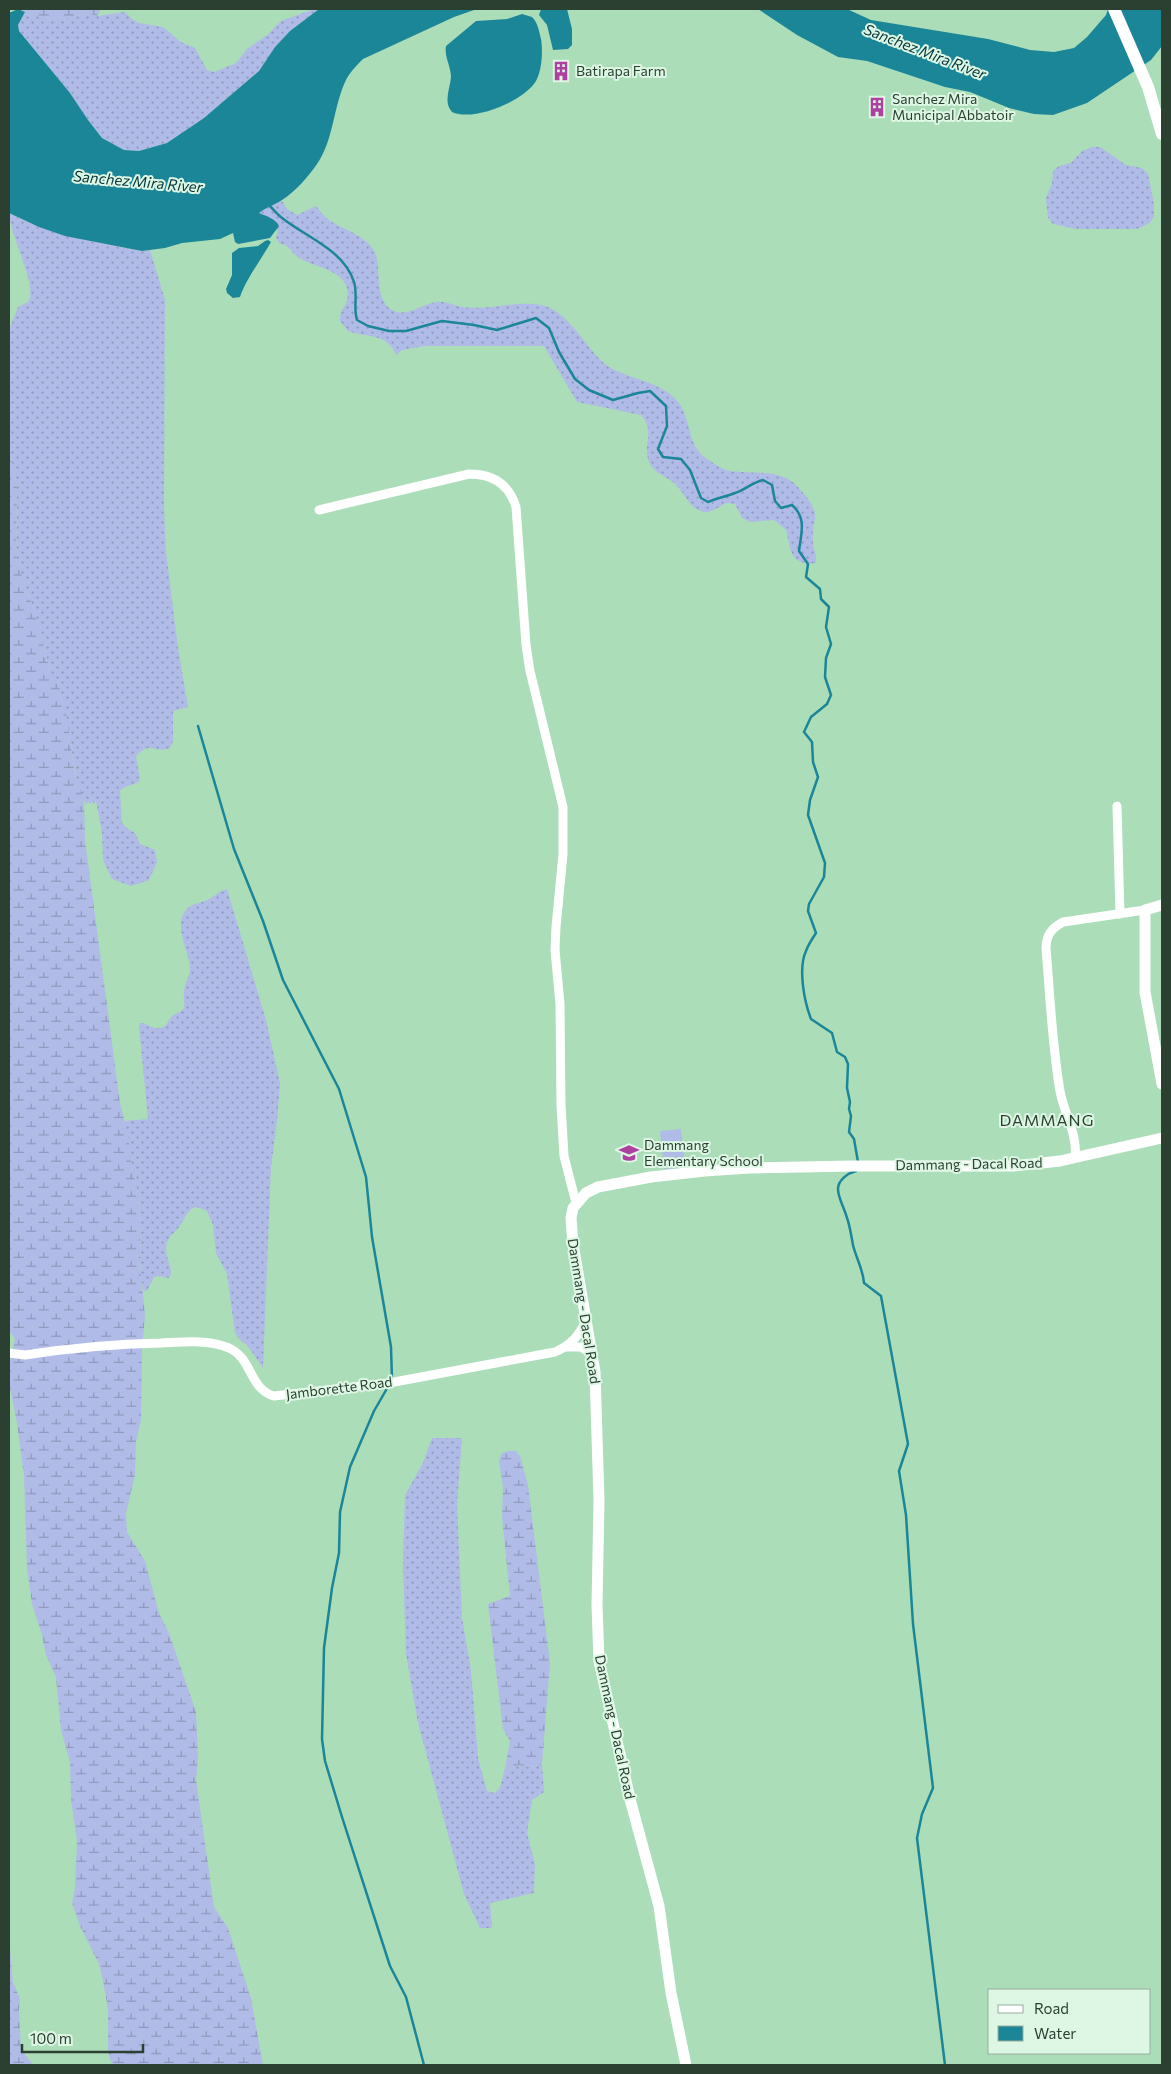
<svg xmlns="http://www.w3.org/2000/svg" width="1171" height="2074" font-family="Commissioner,sans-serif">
  <defs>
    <pattern id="grass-dots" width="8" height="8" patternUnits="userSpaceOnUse" patternTransform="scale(1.25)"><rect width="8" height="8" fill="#b0bbe7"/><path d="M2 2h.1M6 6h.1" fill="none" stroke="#8f99bc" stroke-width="1.8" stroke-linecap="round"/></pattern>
    <pattern id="wetland-marsh" width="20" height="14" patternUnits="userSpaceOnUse" patternTransform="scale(1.25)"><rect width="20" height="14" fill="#b0bbe7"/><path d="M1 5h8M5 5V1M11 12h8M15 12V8" fill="none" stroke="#8f99bc"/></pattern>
  </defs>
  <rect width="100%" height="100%" fill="#abddb9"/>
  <g fill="url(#grass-dots)">
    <polygon points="314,9 319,9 290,31 275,47 259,71 204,118 167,143 139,151 124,150 102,138 88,120 70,93 19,31 18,25 25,12 49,19 70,18 86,13 97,16 125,12 132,19 139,23 163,27 181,42 195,48 207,70 214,72 236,63 247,49 267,35 281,21"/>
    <polygon points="1092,147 1100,147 1126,165 1142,168 1148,174 1154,204 1154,216 1150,223 1137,229 1076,229 1053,224 1048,218 1046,198 1052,183 1053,171 1059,166 1071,163 1082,151"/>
    <path d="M282 201 287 209 297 215 316 206C320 211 324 216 329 220 342 229 363 234 373 249 384 266 371 300 394 311 409 317 423 303 437 302 447 301 454 306 463 307 491 311 518 299 545 306 570 314 586 348 605 364 626 380 661 380 678 402 690 416 687 439 701 454 705 458 720 468 726 470 730 472 736 471 741 472 760 473 783 471 797 486 805 495 816 506 815 518 814 526 812 533 813 541 813 549 817 554 816 563 789 566 791 549 786 530L774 520 750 522 742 518 735 504 727 503C720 506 713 512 706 512 691 511 686 496 678 487 670 477 655 475 649 462 642 444 656 432 641 415L577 402 544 346H425L402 350 396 355C388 333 367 338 348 331L340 321C339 307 351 306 347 288 342 269 312 267 298 257 291 253 290 244 280 244L276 238C280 222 274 217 258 214L268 206Z"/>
    <path d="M9 213C50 235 96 242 142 251L150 250 165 300 164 508 166 552 178 648 188 707 173 711V741L170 748C154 754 151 740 136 756L140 780C136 786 126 784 120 791L122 823 128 829 135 833 140 844 155 850 157 862 149 880 131 886 112 879 103 860 102 833 96 801 94 804 92 801 90 804 88 801 87 805 83 799 77 780 62 696 49 667 35 613 16 559 17 491 15 474 9 455V330L18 307 28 302C39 288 9 233 9 213Z"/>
    <path d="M227 889 266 1020 280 1083 277 1121 271 1167 263 1368 247 1345 240 1340 235 1333 227 1274 216 1253 213 1225 207 1211 197 1207C187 1209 186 1217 181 1224 178 1230 171 1234 168 1240 161 1256 176 1268 169 1278L158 1276 154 1277 147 1291 143 1290 140 1263 141 1251 138 1193 131 1164 124 1121 148 1119 139 1026 140 1023C148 1023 151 1029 158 1028 167 1028 167 1022 172 1016 175 1013 182 1013 184 1007 185 1002 183 996 184 992 184 984 190 977 190 969 190 950 170 923 189 907 194 903 202 903 207 900 215 897 218 891 227 889Z"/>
    <polygon points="432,1438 462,1438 457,1505 462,1618 471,1670 478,1758 487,1791 495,1793 500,1788 505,1768 512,1770 517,1765 531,1767 542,1764 544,1792 532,1800 527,1833 535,1864 534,1893 490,1903 492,1928 480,1928 464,1894 418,1723 406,1654 403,1564 405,1495 423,1463"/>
  </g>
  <g fill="url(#wetland-marsh)">
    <polygon points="20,9 101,9 97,16 86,13 70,18 45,19 25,12"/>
    <polygon points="9,455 15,474 17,491 16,559 35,613 49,667 61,691 65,707 75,773 84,801 85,840 120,1103 128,1134 131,1164 138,1193 141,1251 140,1263 145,1315 142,1350 141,1420 136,1442 135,1475 126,1513 127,1532 145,1561 159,1613 169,1633 196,1712 198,1758 196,1780 214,1907 228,1928 251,1998 263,2065 112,2065 108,2052 108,2009 103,1981 99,1964 80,1926 72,1903 75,1888 77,1841 71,1800 70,1762 61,1730 56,1677 46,1655 42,1635 32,1604 27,1568 24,1476 17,1423 9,1383 9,1365 15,1339 9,1331"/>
    <polygon points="508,1451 516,1451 520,1456 528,1485 550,1663 542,1764 531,1767 517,1765 512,1770 505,1768 510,1741 503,1729 488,1604 510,1596 502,1517 503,1488 499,1460 502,1453"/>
    <polygon points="9,1937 13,1982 20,1999 19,2009 21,2049 33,2065 9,2065"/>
  </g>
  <polygon fill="#b0bbe7" points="681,1129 685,1167 664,1169 660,1131"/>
  <g fill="#1c8699">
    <path d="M18 9 25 12 18 25 19 31 70 93 88 120 102 138 124 150 139 151 167 143 204 118 259 71 275 47 290 31 319 9H477L454 17 363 59C357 65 350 72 346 80 333 107 334 139 317 164 308 177 295 192 282 200 275 205 266 207 259 213 266 216 276 219 279 226L270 238 238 244 235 242 233 233 220 239 182 243 165 248 142 251 65 236 39 227 9 213V13Z"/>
    <polygon points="541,9 567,9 572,29 572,45 568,49 553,50 547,25 539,15"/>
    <polygon points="758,9 847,9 871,20 988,39 1030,50 1054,52 1074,48 1087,37 1106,15 1108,9 1162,9 1162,46 1151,60 1087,103 1053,115 1034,114 1009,108 970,92 945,87 867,61 838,57 797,35"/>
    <path d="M522 14 532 17C538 23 539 31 541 39 543 51 542 70 536 81 524 101 474 122 452 112 443 102 450 89 451 77 451 66 444 57 446 46L476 21 507 19Z"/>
    <path d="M265 241 268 240 271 242C262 258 245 281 240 297L233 298 227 293 226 289 232 275V253L239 248 258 246Z"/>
  </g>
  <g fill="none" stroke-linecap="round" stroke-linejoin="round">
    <g stroke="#1c8699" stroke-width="2.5">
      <path d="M268 204C273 209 277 214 282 218 306 237 344 250 354 282 358 295 353 307 357 320L368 326 389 331H406L442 321 474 325 497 330 536 318 549 328 559 352 575 379 589 390 613 400 638 393 650 391 666 406 667 426 658 449 663 457 681 459 690 470 701 498 708 502C717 498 725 497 735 493 745 490 751 483 763 480L772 485 775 501 781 508 792 505C807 518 801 534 799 551L808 564 806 577 820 589 821 599 829 607 826 627 831 644 826 658 825 677 831 695 827 704 811 717 804 732 812 742 813 762 818 777 810 800 808 815 825 863 824 877 809 904 808 911 816 933C812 939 808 945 806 951 798 968 804 1001 811 1019L832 1033 837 1052 845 1057 848 1064 847 1088 850 1102 849 1109 851 1116 849 1132 854 1139 858 1162"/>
      <polyline points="198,726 234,849 263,921 283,980 339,1089 366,1177 372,1237 391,1347 392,1380"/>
      <path d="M856 1171C848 1173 838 1180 838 1189 838 1198 844 1207 846 1215 850 1225 851 1235 853 1245 856 1258 863 1269 864 1283L881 1296 908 1444 899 1471 906 1515 913 1624 933 1788 922 1814 917 1838 945 2065"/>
      <polyline points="389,1385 374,1411 350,1467 340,1512 339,1553 332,1588 324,1648 322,1739 325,1761 342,1817 390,1966 406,1997 424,2065"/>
    </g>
    <g stroke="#fff" stroke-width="9">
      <path d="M319 510 469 474C493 474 509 484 516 507L526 645 530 671 563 807V854L556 927 555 950 560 1004 561 1105 564 1156 576 1203"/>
      <polyline points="1117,806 1120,914"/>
      <path d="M1075 1158C1078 1134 1064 1114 1060 1091 1052 1044 1050 996 1046 948 1046 935 1052 928 1063 922L1145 910"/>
      <polyline points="566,1347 581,1347 593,1355"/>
      <path d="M9 1353 25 1355C70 1348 115 1344 161 1343 183 1342 208 1339 229 1348 253 1359 249 1389 274 1396L389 1383 555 1352C571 1345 579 1336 586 1320"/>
    </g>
    <g stroke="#fff" stroke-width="11">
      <polyline points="1162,905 1145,910 1145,992 1162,1084"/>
      <polyline points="686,2065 671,1993 659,1906 631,1803 599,1661 597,1605 599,1501 595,1372 573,1244 571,1218 573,1208 586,1193 598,1187 651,1177 705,1171 749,1168 853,1166 1013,1166 1060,1161 1162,1138"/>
    </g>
    <polyline stroke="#fff" stroke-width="12" points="1114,9 1148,87 1162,134"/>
  </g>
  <defs>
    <symbol id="building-bare" viewBox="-9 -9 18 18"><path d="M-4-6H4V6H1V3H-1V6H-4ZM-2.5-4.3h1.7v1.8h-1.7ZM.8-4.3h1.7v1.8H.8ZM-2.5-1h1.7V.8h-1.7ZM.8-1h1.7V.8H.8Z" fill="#ae409f" stroke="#def7e5" stroke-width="2.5" paint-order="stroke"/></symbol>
    <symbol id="school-bare" viewBox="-9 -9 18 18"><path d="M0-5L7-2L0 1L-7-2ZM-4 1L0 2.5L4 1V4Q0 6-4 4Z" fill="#ae409f" stroke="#def7e5" stroke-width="2.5" paint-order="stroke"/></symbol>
  </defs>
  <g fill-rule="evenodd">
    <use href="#building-bare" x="547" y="57" width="28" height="28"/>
    <use href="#building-bare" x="863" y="93" width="28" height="28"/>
    <use href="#school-bare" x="615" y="1139" width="28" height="28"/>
  </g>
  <g text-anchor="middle" stroke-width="4" stroke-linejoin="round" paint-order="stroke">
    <g font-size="14" fill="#2c4032" stroke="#def7e5" text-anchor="start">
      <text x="576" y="76">Batirapa Farm</text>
      <text x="892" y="104">Sanchez Mira<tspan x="892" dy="16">Municipal Abbatoir</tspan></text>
      <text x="644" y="1150">Dammang<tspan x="644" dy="16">Elementary School</tspan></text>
    </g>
    <g font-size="14" fill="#2c4032" stroke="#def7e5">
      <text transform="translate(969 1164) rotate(-1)" y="5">Dammang - Dacal Road</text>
      <text transform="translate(584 1311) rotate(81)" y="5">Dammang - Dacal Road</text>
      <text transform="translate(339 1388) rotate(-7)" y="5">Jamborette Road</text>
      <text transform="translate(615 1727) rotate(78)" y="5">Dammang - Dacal Road</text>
    </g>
    <g font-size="15" font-style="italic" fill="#06353e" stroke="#def7e5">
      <text transform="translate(925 52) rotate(21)" y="5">Sanchez Mira River</text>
      <text transform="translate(138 182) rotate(5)" y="5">Sanchez Mira River</text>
    </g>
    <g font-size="16" letter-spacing="1" fill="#2c4032" stroke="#def7e5">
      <text x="1047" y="1126">DAMMANG</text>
    </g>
  </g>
  <rect width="1171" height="2074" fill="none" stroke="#2c4032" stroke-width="20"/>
  <rect x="988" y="1989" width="162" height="65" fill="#def7e5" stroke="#97ae9d"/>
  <rect x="998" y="2005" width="25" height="8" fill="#ffffff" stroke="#97ae9d"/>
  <text x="1034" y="2014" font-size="15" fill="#2c4032">Road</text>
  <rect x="998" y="2026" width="25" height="15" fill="#1c8699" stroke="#97ae9d"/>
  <text x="1034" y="2039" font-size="15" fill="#2c4032">Water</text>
  <path d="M22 2044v8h121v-8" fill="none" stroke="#2c4032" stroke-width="2.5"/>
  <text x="30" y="2044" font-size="15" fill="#2c4032" stroke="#def7e5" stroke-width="4" paint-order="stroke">100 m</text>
</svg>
